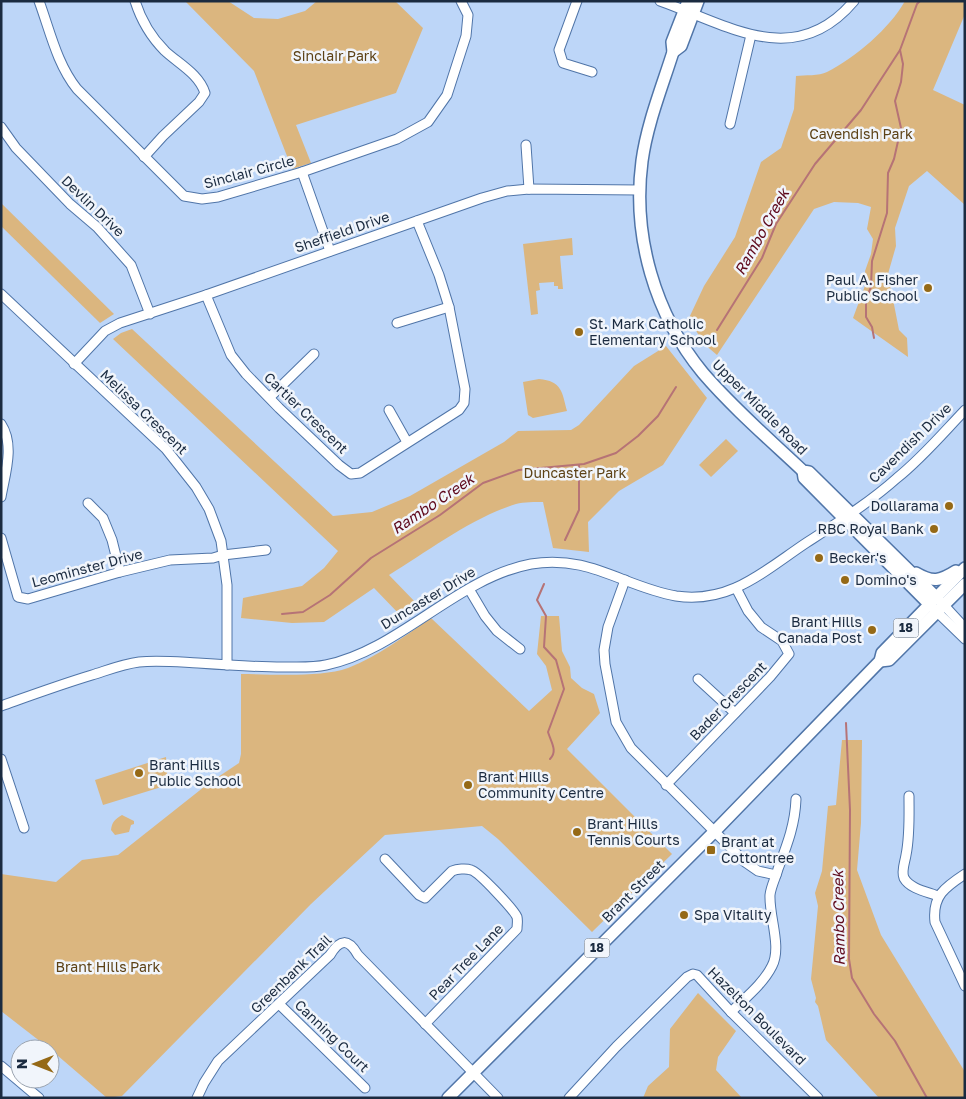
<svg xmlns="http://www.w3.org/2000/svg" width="966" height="1099" font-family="'Golos Text',sans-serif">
  <rect width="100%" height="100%" fill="#bdd6f8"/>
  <g fill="#dbb67f">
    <polygon points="185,1 228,1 254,18 278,19 305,11 317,1 395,1 423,28 396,93 296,125 311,163 292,169 254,71"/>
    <path d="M905 1H965V14L933 90 965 105V205L927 171 909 186 895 228 896 246 888 274 899 330 907 338 908 357 853 318 866 283 865 271 871 254 873 239 867 229 871 207 858 203 834 202 814 209 717 355 703 343 689 318 704 286 735 237 761 162 781 148 794 109 796 76C805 75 819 76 827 72 855 58 890 28 905 1Z"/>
    <polygon points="1,203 114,314 100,323 1,226"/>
    <polygon points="572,238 573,255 560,256 563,289 558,289 558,286 554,286 554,282 539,283 540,290 536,291 538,314 531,315 523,244"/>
    <path d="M132 329 333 516 372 512 410 496 504 442 518 431 571 430 579 425 634 366 666 346 707 398 663 465 619 491 588 522 589 552 553 548 543 502C535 502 524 502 516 504 473 517 428 551 389 575L418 605 401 616 374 588 324 622 292 623 241 618 243 598 302 586 324 568 338 551 113 339 121 333Z"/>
    <path d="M539 379C562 381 562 392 567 411L533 418 528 415 523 382Z"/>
    <polygon points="726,439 738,451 711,477 699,465"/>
    <path d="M541 616H559L562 651 570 667 571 678 582 688 594 694 600 713 567 749 672 854 592 932 498 839 482 826 385 835 311 904 122 1096 107 1098 50 1049 1 1011V874L56 882 82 860 118 855 209 783 239 763 241 754V674C272 674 319 678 348 668 378 656 405 636 431 618L529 711 552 690 546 666 537 654Z"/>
    <polygon points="842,740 862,740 861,823 857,870 881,935 965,1072 965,1098 879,1098 826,1040 818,1006 815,1002 816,998 811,979 818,906 815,893 822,871 828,806 836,805"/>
    <polygon points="166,757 168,785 103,805 95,780"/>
    <path d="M122 815 134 821V824L131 825 129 832 115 835 111 830C112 822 115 819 122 815Z"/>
    <polygon points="698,993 736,1031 718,1057 716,1070 742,1098 643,1098 648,1086 669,1067 670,1029"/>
  </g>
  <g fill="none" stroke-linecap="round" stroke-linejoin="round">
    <g stroke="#b67376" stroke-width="2">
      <polyline points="717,330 762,258 776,224 815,164 861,110 900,50 917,4 920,1"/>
      <polyline points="874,338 872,327 866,317 866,299 871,287 872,261 887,213 888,173 894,159 901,128 895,101 901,82 903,64 900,50"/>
      <polyline points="565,540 579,510 579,465"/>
      <path d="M544 584 537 600 546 616 544 647 556 660 564 689 548 732C551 742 558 751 550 759"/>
      <polyline points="282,614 303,612 330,595 371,558 440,515 483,483 519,470 584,464 616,453 638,436 658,416 676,387"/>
      <polyline points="846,723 850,810 849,959 852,978 874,1014 895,1041 927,1098"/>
    </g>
    <defs>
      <g id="minor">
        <path d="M39 1C50 31 57 64 77 89L184 196 202 199 218 197 302 172 397 139 428 122 447 95 466 36 468 15 461 1"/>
        <path d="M135 1C141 20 151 37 165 51 179 64 199 74 205 93L199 102 163 136 144 157"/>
        <polyline points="577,1 559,50 563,63 592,72"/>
        <path d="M660 1C728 25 795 71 854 1"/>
        <polyline points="730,124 751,35"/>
        <polyline points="1,127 16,148 70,204 97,227 131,265 150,314"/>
        <polyline points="526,145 529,189"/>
        <polyline points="302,172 330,251"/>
        <polyline points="1,294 166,449 196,487 209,509 221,541 227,585 227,665"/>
        <polyline points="206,295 231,355 246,374 279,408 339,465 351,474 360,473 459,410 464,403 465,389 449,307 439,275 417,221"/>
        <polyline points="397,323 449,307"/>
        <polyline points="74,364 105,331 120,323 206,295 482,198 507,191 529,189 639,190"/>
        <polyline points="270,397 314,354"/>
        <polyline points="389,410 407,442"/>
        <path d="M1 424C15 445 5 474 1 497"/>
        <polyline points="88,503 103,518 112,540 120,572"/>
        <polyline points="1,538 18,597 28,599 120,572 170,560 213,558 223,555 266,550"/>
        <polyline points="625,580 608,627 604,650 605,664 616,722 631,748 745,862 758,871 776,875"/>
        <polyline points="469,589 485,616 497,631 520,649"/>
        <polyline points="941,602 965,628"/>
        <polyline points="933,608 965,639"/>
        <polyline points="698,679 735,713"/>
        <path d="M1 706C32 695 62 684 92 675 108 670 123 664 139 662 158 660 178 662 198 663 226 665 255 667 283 667 297 667 312 668 326 665 399 650 457 578 531 564 589 554 624 587 676 596 730 604 764 571 806 543 837 523 869 503 897 478 922 458 943 433 965 410"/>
        <polyline points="1,759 24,828"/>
        <polyline points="666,785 770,677 789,654 782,641 761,627 748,611 736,588"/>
        <path d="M909 796C909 816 910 835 906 855 905 862 901 871 904 878 910 889 928 892 938 896"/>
        <path d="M385 859 419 895 425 898 452 871C457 869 466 868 471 870 479 872 514 910 517 917 518 921 517 925 517 929L425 1024"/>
        <path d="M965 874C945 887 932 896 935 922L965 986"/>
        <polyline points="279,1004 365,1088"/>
        <path d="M731 1012C745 998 763 984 772 966 782 947 769 917 770 895 771 886 776 877 778 869 787 845 795 825 796 799"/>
        <polyline points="1,1066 39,1098"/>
        <path d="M197 1098 204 1083 218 1061 330 955C340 939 348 938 358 955L498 1098"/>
        <polyline points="569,1098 616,1047 687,977 693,974 697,975 731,1012 818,1098"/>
      </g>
      <g id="major">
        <path d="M688 1 672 42 673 52C662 87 647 124 642 161 632 236 655 315 703 373 733 408 769 439 803 471L809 472 936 597"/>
        <polyline points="673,52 681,46 698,1"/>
        <polyline points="803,471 804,478 929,604"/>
        <path d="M916 573C933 583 940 581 956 571"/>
        <polyline points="880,661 889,660 965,584"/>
        <polyline points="448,1098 714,832 880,661 882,653 965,568"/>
      </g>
    </defs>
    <use href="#minor" stroke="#5075a8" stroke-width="11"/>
    <use href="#major" stroke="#5075a8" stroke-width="14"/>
    <use href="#minor" stroke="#fff" stroke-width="9"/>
    <use href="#major" stroke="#fff" stroke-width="11"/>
  </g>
  <g fill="#956916" stroke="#f1f5fb" stroke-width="2">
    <circle cx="928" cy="288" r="5"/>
    <circle cx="579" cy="332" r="5"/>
    <circle cx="949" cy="506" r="5"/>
    <circle cx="934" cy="529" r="5"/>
    <circle cx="819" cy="558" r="5"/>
    <circle cx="845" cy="580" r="5"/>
    <circle cx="872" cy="630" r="5"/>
    <circle cx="139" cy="773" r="5"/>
    <circle cx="468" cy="785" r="5"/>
    <circle cx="577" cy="832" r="5"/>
    <rect x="706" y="845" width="10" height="10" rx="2.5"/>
    <circle cx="684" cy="915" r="5"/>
  </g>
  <g text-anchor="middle" stroke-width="5" stroke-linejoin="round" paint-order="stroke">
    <g fill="#f1f5fb" stroke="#5b6878" stroke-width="1">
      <rect x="893.5" y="618.5" width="25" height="19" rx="4"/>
      <rect x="584.5" y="938.5" width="25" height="19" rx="4"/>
    </g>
    <g font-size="12" font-weight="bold" fill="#1b2b40">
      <text x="906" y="632">18</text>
      <text x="597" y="952">18</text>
    </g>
    <g font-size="14" fill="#5d4216" stroke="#f1f5fb">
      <text x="335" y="61">Sinclair Park</text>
      <text x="861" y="139">Cavendish Park</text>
      <text x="575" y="478">Duncaster Park</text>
      <text x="108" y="972">Brant Hills Park</text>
    </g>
    <g font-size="14" fill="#1b2b40" stroke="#f1f5fb">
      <text transform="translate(249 172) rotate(-15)" y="5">Sinclair Circle</text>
      <text transform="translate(93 206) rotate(44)" y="5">Devlin Drive</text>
      <text transform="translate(342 232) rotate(-19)" y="5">Sheffield Drive</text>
      <text transform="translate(760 407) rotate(45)" y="5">Upper Middle Road</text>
      <text transform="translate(144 412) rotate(44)" y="5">Melissa Crescent</text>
      <text transform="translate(306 413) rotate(44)" y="5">Cartier Crescent</text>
      <text transform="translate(910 443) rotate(-44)" y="5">Cavendish Drive</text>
      <text transform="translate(87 568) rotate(-15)" y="5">Leominster Drive</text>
      <text transform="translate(428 598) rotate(-31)" y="5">Duncaster Drive</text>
      <text transform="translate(728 701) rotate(-46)" y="5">Bader Crescent</text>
      <text transform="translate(633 891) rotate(-45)" y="5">Brant Street</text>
      <text transform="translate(466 962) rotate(-46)" y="5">Pear Tree Lane</text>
      <text transform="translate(291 974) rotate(-44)" y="5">Greenbank Trail</text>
      <text transform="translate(757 1016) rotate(45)" y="5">Hazelton Boulevard</text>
      <text transform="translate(332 1036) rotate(44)" y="5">Canning Court</text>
    </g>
    <g font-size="14" fill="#1b2b40" stroke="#f1f5fb" text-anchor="start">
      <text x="918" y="285" text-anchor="end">Paul A. Fisher<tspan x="918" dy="16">Public School</tspan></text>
      <text x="589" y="329">St. Mark Catholic<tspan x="589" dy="16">Elementary School</tspan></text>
      <text x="939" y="511" text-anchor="end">Dollarama</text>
      <text x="924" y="534" text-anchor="end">RBC Royal Bank</text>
      <text x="829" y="563">Becker's</text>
      <text x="855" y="585">Domino's</text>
      <text x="862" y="627" text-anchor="end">Brant Hills<tspan x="862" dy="16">Canada Post</tspan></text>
      <text x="149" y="770">Brant Hills<tspan x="149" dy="16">Public School</tspan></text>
      <text x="478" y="782">Brant Hills<tspan x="478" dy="16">Community Centre</tspan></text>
      <text x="587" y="829">Brant Hills<tspan x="587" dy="16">Tennis Courts</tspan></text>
      <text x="721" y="847">Brant at<tspan x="721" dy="16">Cottontree</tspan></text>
      <text x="694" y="920">Spa Vitality</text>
    </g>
    <g font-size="15" font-style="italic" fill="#5e081b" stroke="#f1f5fb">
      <text transform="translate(762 232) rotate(-61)" y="5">Rambo Creek</text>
      <text transform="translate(433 504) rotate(-34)" y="5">Rambo Creek</text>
      <text transform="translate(839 918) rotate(-91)" y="5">Rambo Creek</text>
    </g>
  </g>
  <rect width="966" height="1099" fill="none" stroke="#1b2b40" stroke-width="5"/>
  <g transform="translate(35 1064) rotate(270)"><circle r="24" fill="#f1f5fb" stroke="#9ba4b0"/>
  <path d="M0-4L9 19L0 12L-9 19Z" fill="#956916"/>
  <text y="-8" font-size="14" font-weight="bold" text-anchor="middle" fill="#1b2b40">N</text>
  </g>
</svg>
